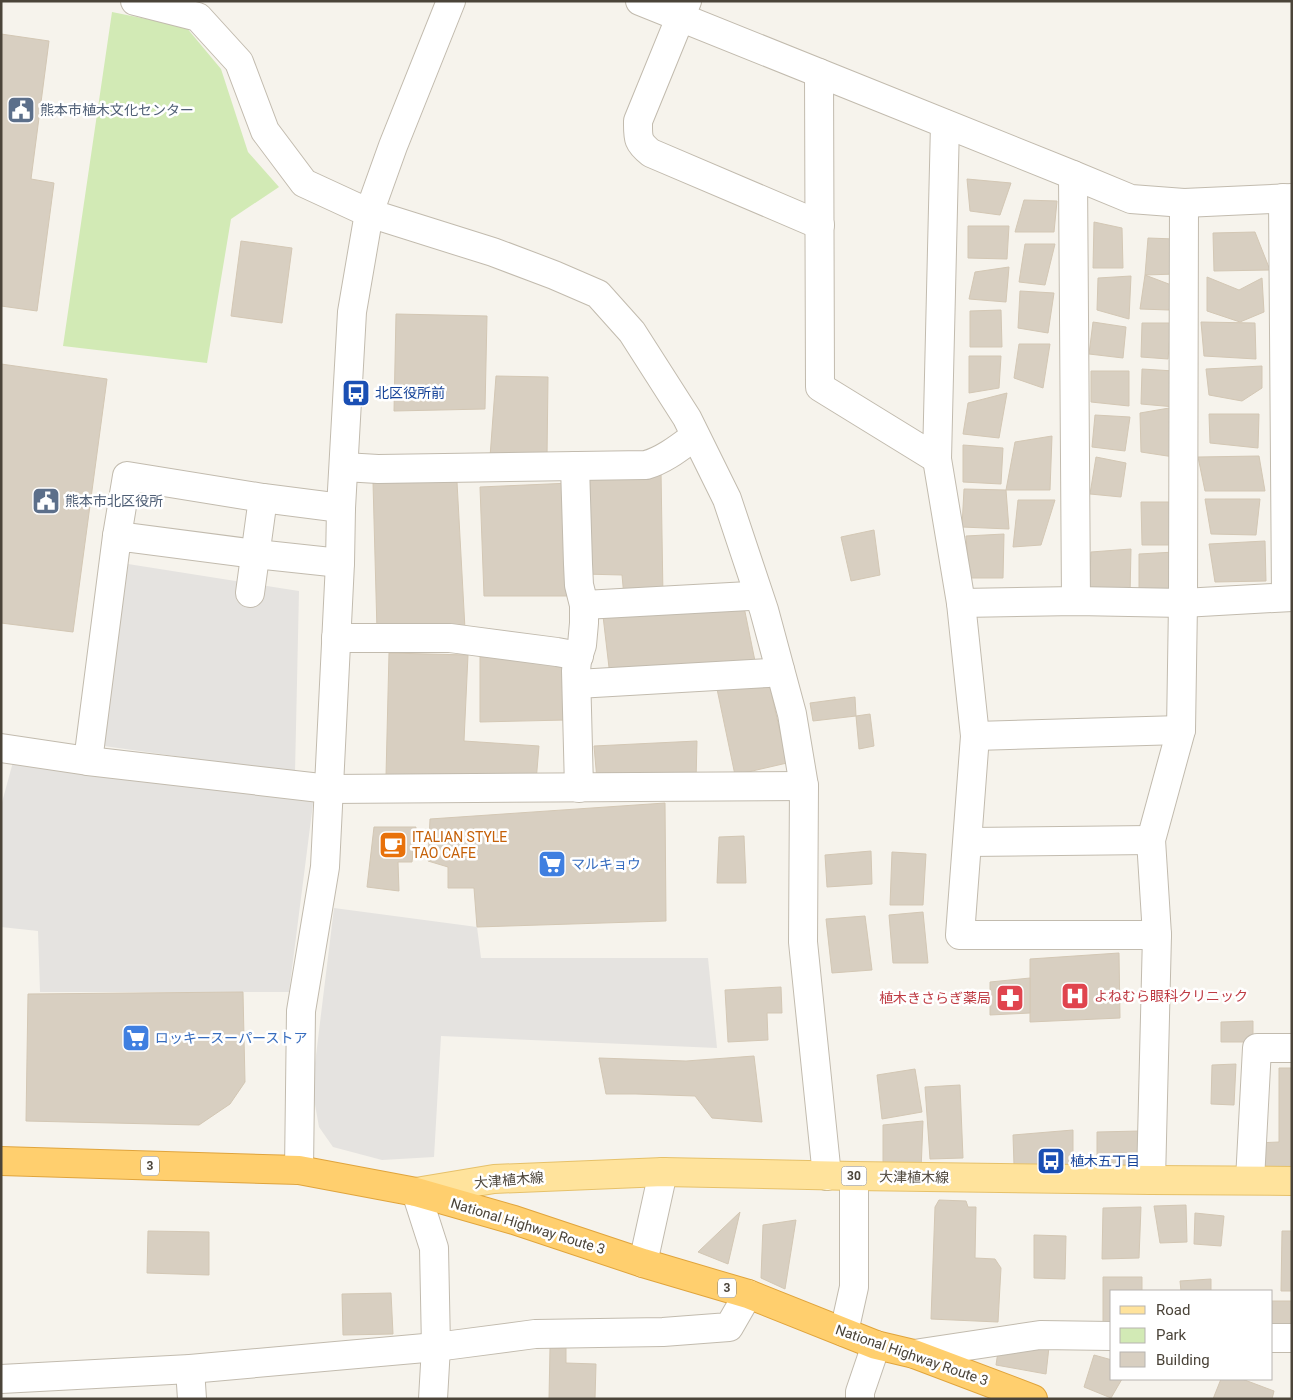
<svg xmlns="http://www.w3.org/2000/svg" width="1293" height="1400" font-family="Roboto,'Noto Sans JP',sans-serif">
  <rect width="100%" height="100%" fill="#f6f3ec"/>
  <polygon fill="#d2eab5" points="112,12 186,27 221,69 248,152 279,187 231,219 207,363 63,346"/>
  <g fill="#e5e3e0">
    <polygon points="128,564 299,591 295,773 104,746"/>
    <polygon points="13,762 314,796 289,992 40,992 38,931 1,927 1,806"/>
    <polygon points="334,908 477,927 481,958 708,958 717,1048 441,1036 434,1157 382,1160 333,1147 319,1127 312,1088"/>
  </g>
  <g fill="#d8cfc1" stroke="#d3c7b4">
    <polygon points="1,34 49,41 31,179 54,183 37,311 1,306"/>
    <polygon points="967,179 1011,183 1000,215 970,211"/>
    <polygon points="1024,200 1057,201 1054,232 1015,232"/>
    <polygon points="1094,222 1122,228 1123,268 1093,268"/>
    <polygon points="968,226 1009,226 1007,259 968,258"/>
    <polygon points="1255,232 1270,270 1214,271 1213,233"/>
    <polygon points="1148,238 1175,239 1176,274 1145,275"/>
    <polygon points="241,241 292,248 282,323 231,316"/>
    <polygon points="1025,244 1055,244 1045,285 1019,282"/>
    <polygon points="1009,267 1006,302 969,299 975,272"/>
    <polygon points="1145,275 1174,286 1169,310 1140,309"/>
    <polygon points="1131,276 1129,319 1097,310 1098,278"/>
    <polygon points="1207,277 1239,290 1262,278 1264,312 1240,322 1207,311"/>
    <polygon points="1020,291 1054,293 1048,333 1018,328"/>
    <polygon points="1001,310 1002,347 970,347 970,311"/>
    <polygon points="396,314 487,316 485,409 394,411"/>
    <polygon points="1093,322 1126,327 1123,358 1089,354"/>
    <polygon points="1201,322 1255,323 1256,359 1204,356"/>
    <polygon points="1142,323 1171,323 1168,359 1141,357"/>
    <polygon points="1019,344 1050,344 1043,388 1014,378"/>
    <polygon points="969,356 1001,356 999,388 969,393"/>
    <polygon points="1,364 107,379 73,632 1,623"/>
    <polygon points="1262,366 1262,388 1242,401 1209,395 1206,369"/>
    <polygon points="1142,369 1174,371 1175,407 1141,404"/>
    <polygon points="1091,371 1129,371 1129,406 1091,402"/>
    <polygon points="496,376 548,377 547,457 490,457"/>
    <polygon points="1007,393 999,438 963,434 968,403"/>
    <polygon points="1175,407 1174,457 1141,452 1140,413"/>
    <polygon points="1209,414 1259,414 1258,448 1210,443"/>
    <polygon points="1095,415 1130,417 1125,451 1092,447"/>
    <polygon points="1052,436 1050,490 1006,490 1015,442"/>
    <polygon points="963,445 1003,448 1001,484 963,482"/>
    <polygon points="1259,456 1265,491 1205,491 1198,457"/>
    <polygon points="1096,457 1126,463 1121,497 1090,494"/>
    <polygon points="661,471 663,597 624,597 622,575 583,574 583,474"/>
    <polygon points="373,482 457,482 465,629 377,631"/>
    <polygon points="571,483 576,596 484,596 480,487"/>
    <polygon points="964,489 1006,490 1009,529 962,527"/>
    <polygon points="1205,499 1260,499 1256,535 1211,534"/>
    <polygon points="1018,500 1055,500 1041,545 1013,547"/>
    <polygon points="1141,502 1177,502 1172,545 1142,545"/>
    <polygon points="874,530 880,575 851,581 841,537"/>
    <polygon points="1004,534 1003,578 969,578 966,536"/>
    <polygon points="1265,541 1266,581 1215,582 1209,544"/>
    <polygon points="1131,549 1130,595 1089,591 1091,552"/>
    <polygon points="1175,552 1176,596 1139,595 1139,554"/>
    <polygon points="744,607 756,666 610,676 603,616"/>
    <polygon points="389,653 468,655 464,741 539,746 536,782 386,776"/>
    <polygon points="567,655 566,720 480,722 480,657"/>
    <polygon points="768,678 787,763 735,775 717,689"/>
    <polygon points="855,697 856,716 813,721 810,703"/>
    <polygon points="870,714 874,746 859,749 856,716"/>
    <polygon points="697,741 696,781 597,780 594,746"/>
    <polygon points="665,803 666,921 477,927 474,888 448,888 448,867 428,861 430,819"/>
    <polygon points="374,827 416,827 412,862 398,862 399,891 367,887"/>
    <polygon points="744,836 746,883 717,883 719,837"/>
    <polygon points="871,851 872,884 827,887 825,855"/>
    <polygon points="892,852 926,854 923,905 890,905"/>
    <polygon points="923,912 928,963 893,963 889,915"/>
    <polygon points="865,916 872,970 832,973 826,919"/>
    <polygon points="1119,953 1120,1018 1030,1022 1030,959"/>
    <polygon points="1030,978 1030,1013 990,1015 990,982"/>
    <polygon points="781,987 782,1013 767,1013 768,1040 728,1042 725,990"/>
    <polygon points="243,992 245,1082 230,1104 199,1125 26,1121 28,994"/>
    <polygon points="1253,1021 1253,1042 1221,1042 1221,1022"/>
    <polygon points="754,1056 762,1122 712,1118 695,1096 636,1094 606,1094 599,1058 686,1061"/>
    <polygon points="1236,1064 1234,1105 1211,1104 1212,1065"/>
    <polygon points="1279,1068 1292,1068 1292,1174 1257,1175 1256,1143 1279,1142"/>
    <polygon points="915,1069 922,1112 882,1119 877,1075"/>
    <polygon points="960,1085 963,1158 930,1159 925,1087"/>
    <polygon points="923,1121 921,1171 883,1171 883,1125"/>
    <polygon points="1073,1130 1073,1164 1014,1165 1013,1135"/>
    <polygon points="1140,1131 1142,1164 1097,1165 1097,1132"/>
    <polygon points="939,1200 966,1201 968,1207 976,1207 975,1258 995,1259 1001,1268 998,1322 931,1319 935,1207"/>
    <polygon points="1186,1205 1187,1242 1160,1243 1154,1206"/>
    <polygon points="1141,1207 1139,1258 1102,1259 1103,1208"/>
    <polygon points="740,1212 728,1264 698,1252"/>
    <polygon points="1195,1213 1224,1216 1221,1246 1194,1244"/>
    <polygon points="796,1220 785,1289 761,1278 763,1225"/>
    <polygon points="148,1231 209,1232 209,1275 147,1273"/>
    <polygon points="1282,1231 1292,1231 1292,1291 1281,1291"/>
    <polygon points="1034,1235 1066,1236 1065,1279 1034,1278"/>
    <polygon points="1103,1277 1142,1277 1142,1291 1112,1291 1112,1335 1103,1336"/>
    <polygon points="1211,1279 1211,1291 1181,1291 1180,1281"/>
    <polygon points="391,1293 393,1334 343,1335 342,1294"/>
    <rect x="1272" y="1301" width="20" height="31"/>
    <polygon points="999,1345 1049,1347 1046,1374 996,1365"/>
    <polygon points="550,1348 566,1348 566,1363 596,1364 595,1399 549,1399"/>
    <polygon points="1094,1355 1112,1360 1112,1379 1122,1379 1111,1398 1084,1387"/>
    <polygon points="1221,1379 1242,1379 1274,1391 1272,1399 1213,1399"/>
  </g>
  <g fill="none" stroke-linecap="round" stroke-linejoin="round">
    <defs>
      <g id="minor">
        <polyline points="135,1 198,17 239,62 265,131 304,183 369,213 493,252 554,275 598,294 632,332 687,418 727,499 764,610 792,714 804,786 803,942 827,1176"/>
        <polyline points="640,1 1073,175 1131,199 1184,203 1292,198"/>
        <path d="M687 1 638 121C638 138 637 142 651 153L820 225"/>
        <polyline points="819,73 820,387 937,459 945,124"/>
        <polyline points="1073,175 1076,601"/>
        <polyline points="1283,198 1286,597"/>
        <polyline points="937,459 961,603 975,736 960,935 1157,935"/>
        <polyline points="575,466 578,564 579,585 584,605 584,623 582,645 577,660 576,671 579,788"/>
        <path d="M344 467 378 469 646 465C664 460 680 447 695 436"/>
        <polyline points="117,536 127,476 263,498 341,508"/>
        <polyline points="250,593 263,498"/>
        <polyline points="961,603 1076,601 1183,603 1292,597"/>
        <polyline points="584,605 749,596 758,594"/>
        <polyline points="336,638 450,638 557,652 579,656"/>
        <polyline points="577,684 768,673 780,670"/>
        <polyline points="975,736 1181,730"/>
        <polyline points="1,748 88,761 329,789 804,786"/>
        <polyline points="88,761 117,536 256,554 340,563"/>
        <polyline points="968,842 1151,840"/>
        <polyline points="299,1170 301,1011 325,867 340,563 341,508 352,312 369,213 393,146 451,1"/>
        <polyline points="1151,1180 1157,935 1151,840 1181,730 1183,603 1184,203"/>
        <polyline points="1250,1180 1257,1048 1292,1048"/>
        <polyline points="416,1192 434,1248 436,1347 433,1399"/>
        <polyline points="643,1263 663,1172"/>
        <polyline points="844,1332 854,1287 854,1176"/>
        <polyline points="1272,1338 1292,1338"/>
        <polyline points="914,1354 1040,1335 1112,1336"/>
        <polyline points="190,1369 192,1399"/>
        <polyline points="1,1379 190,1369 436,1347 535,1334 663,1332 729,1327 748,1294"/>
        <polyline points="860,1399 860,1392 876,1345"/>
      </g>
      <polyline id="major" points="416,1192 494,1179 663,1172 854,1176 1151,1180 1292,1181"/>
      <polyline id="highway" points="1,1161 299,1170 416,1192 514,1220 643,1263 748,1294 876,1345 914,1354 1033,1399"/>
    </defs>
    <use href="#minor" stroke="#c2bbae" stroke-width="30"/>
    <use href="#major" stroke="#e6c16a" stroke-width="30"/>
    <use href="#highway" stroke="#e0a43c" stroke-width="30"/>
    <use href="#minor" stroke="#fff" stroke-width="28"/>
    <use href="#major" stroke="#ffe39c" stroke-width="28"/>
    <use href="#highway" stroke="#ffcf6e" stroke-width="28"/>
  </g>
  <defs>
    <symbol id="civic-square" viewBox="-11 -11 22 22"><rect x="-9" y="-9" width="18" height="18" rx="4" fill="#5c6f8a" stroke="#fff"/><path d="M-.6-6.5H3V-4.5H.6V-3L4-1V1h2V6H-6V1h2V-1L-.6-3ZM-1.2 2.5V6h2.4V2.5Z" fill="#fff"/></symbol>
    <symbol id="bus-square" viewBox="-11 -11 22 22"><rect x="-9" y="-9" width="18" height="18" rx="4" fill="#1a4fb4" stroke="#fff"/><path d="M-5-6H5V4H4V6H2V4H-2V6H-4V4H-5ZM-3.5-4V0h7V-4ZM-3.5 1.2v1.5H-2V1.2ZM2 1.2v1.5H3.5V1.2Z" fill="#fff"/></symbol>
    <symbol id="cafe-square" viewBox="-11 -11 22 22"><rect x="-9" y="-9" width="18" height="18" rx="4" fill="#e8710a" stroke="#fff"/><path d="M-5.5-4.5H6V0H3Q3 3.5 0 3.5H-2.5Q-5.5 3.5-5.5 0ZM3-3.2v2h1.7v-2ZM-6 4.5H4V6H-6Z" fill="#fff"/></symbol>
    <symbol id="supermarket-square" viewBox="-11 -11 22 22"><rect x="-9" y="-9" width="18" height="18" rx="4" fill="#3f7fe0" stroke="#fff"/><path d="M-6-5.5h2.5l.6 2H6L4.5 2H-2.5L-4.4-4H-6ZM-1.5 3.2a1.3 1.3 0 1 0 .1 0ZM3 3.2a1.3 1.3 0 1 0 .1 0Z" fill="#fff"/></symbol>
    <symbol id="hospital-square" viewBox="-11 -11 22 22"><rect x="-9" y="-9" width="18" height="18" rx="4" fill="#e0444e" stroke="#fff"/><path d="M-5-5h3v3.5h4V-5h3V5h-3V1.5h-4V5h-3Z" fill="#fff"/></symbol>
    <symbol id="pharmacy-square" viewBox="-11 -11 22 22"><rect x="-9" y="-9" width="18" height="18" rx="4" fill="#e0444e" stroke="#fff"/><path d="M-2-6h4v4h4v4h-4v4h-4v-4h-4v-4h4Z" fill="#fff"/></symbol>
  </defs>
  <g fill-rule="evenodd">
    <use href="#civic-square" x="5" y="94" width="32" height="32"/>
    <use href="#bus-square" x="340" y="377" width="32" height="32"/>
    <use href="#civic-square" x="30" y="485" width="32" height="32"/>
    <use href="#cafe-square" x="377" y="829" width="32" height="32"/>
    <use href="#supermarket-square" x="536" y="848" width="32" height="32"/>
    <use href="#hospital-square" x="1059" y="980" width="32" height="32"/>
    <use href="#pharmacy-square" x="994" y="982" width="32" height="32"/>
    <use href="#supermarket-square" x="120" y="1022" width="32" height="32"/>
    <use href="#bus-square" x="1035" y="1145" width="32" height="32"/>
  </g>
  <g text-anchor="middle" stroke-width="5" stroke-linejoin="round" paint-order="stroke">
    <g fill="#fff" stroke="#817c74" stroke-width="1">
      <rect x="141" y="1156.5" width="18" height="19" rx="4"/>
      <rect x="841.5" y="1166.5" width="25" height="19" rx="4"/>
      <rect x="718" y="1278.5" width="18" height="19" rx="4"/>
    </g>
    <g font-size="12" font-weight="bold" fill="#4b4439">
      <text x="150" y="1170">3</text>
      <text x="854" y="1180">30</text>
      <text x="727" y="1292">3</text>
    </g>
    <g font-size="14" fill="#4e5e75" stroke="#fff" text-anchor="start">
      <text x="40" y="115">熊本市植木文化センター</text>
      <text x="65" y="506">熊本市北区役所</text>
    </g>
    <g font-size="14" fill="#164399" stroke="#fff" text-anchor="start">
      <text x="375" y="398">北区役所前</text>
      <text x="1070" y="1166">植木五丁目</text>
    </g>
    <g font-size="14" fill="#c56008" stroke="#fff" text-anchor="start">
      <text x="412" y="842">ITALIAN STYLE<tspan x="412" dy="16">TAO CAFE</tspan></text>
    </g>
    <g font-size="14" fill="#366cbe" stroke="#fff" text-anchor="start">
      <text x="571" y="869">マルキョウ</text>
      <text x="155" y="1043">ロッキースーパーストア</text>
    </g>
    <g font-size="14" fill="#be3a42" stroke="#fff" text-anchor="start">
      <text x="1094" y="1001">よねむら眼科クリニック</text>
      <text x="991" y="1003" text-anchor="end">植木きさらぎ薬局</text>
    </g>
    <g font-size="14" fill="#4b4439" stroke="#fff">
      <text transform="translate(914 1177) rotate(1)" y="5">大津植木線</text>
      <text transform="translate(509 1180) rotate(-5)" y="5">大津植木線</text>
      <text transform="translate(528 1226) rotate(17)" y="5">National Highway Route 3</text>
      <text transform="translate(912 1355) rotate(19)" y="5">National Highway Route 3</text>
    </g>
  </g>
  <rect width="1293" height="1400" fill="none" stroke="#4b4439" stroke-width="5"/>
  <rect x="1110" y="1290" width="162" height="90" fill="#ffffff" stroke="#b7b4b0"/>
  <rect x="1120" y="1306" width="25" height="8" fill="#ffe39c" stroke="#b7b4b0"/>
  <text x="1156" y="1315" font-size="15" fill="#4b4439">Road</text>
  <rect x="1120" y="1328" width="25" height="15" fill="#d2eab5" stroke="#b7b4b0"/>
  <text x="1156" y="1340" font-size="15" fill="#4b4439">Park</text>
  <rect x="1120" y="1352" width="25" height="15" fill="#d8cfc1" stroke="#b7b4b0"/>
  <text x="1156" y="1365" font-size="15" fill="#4b4439">Building</text>
</svg>
